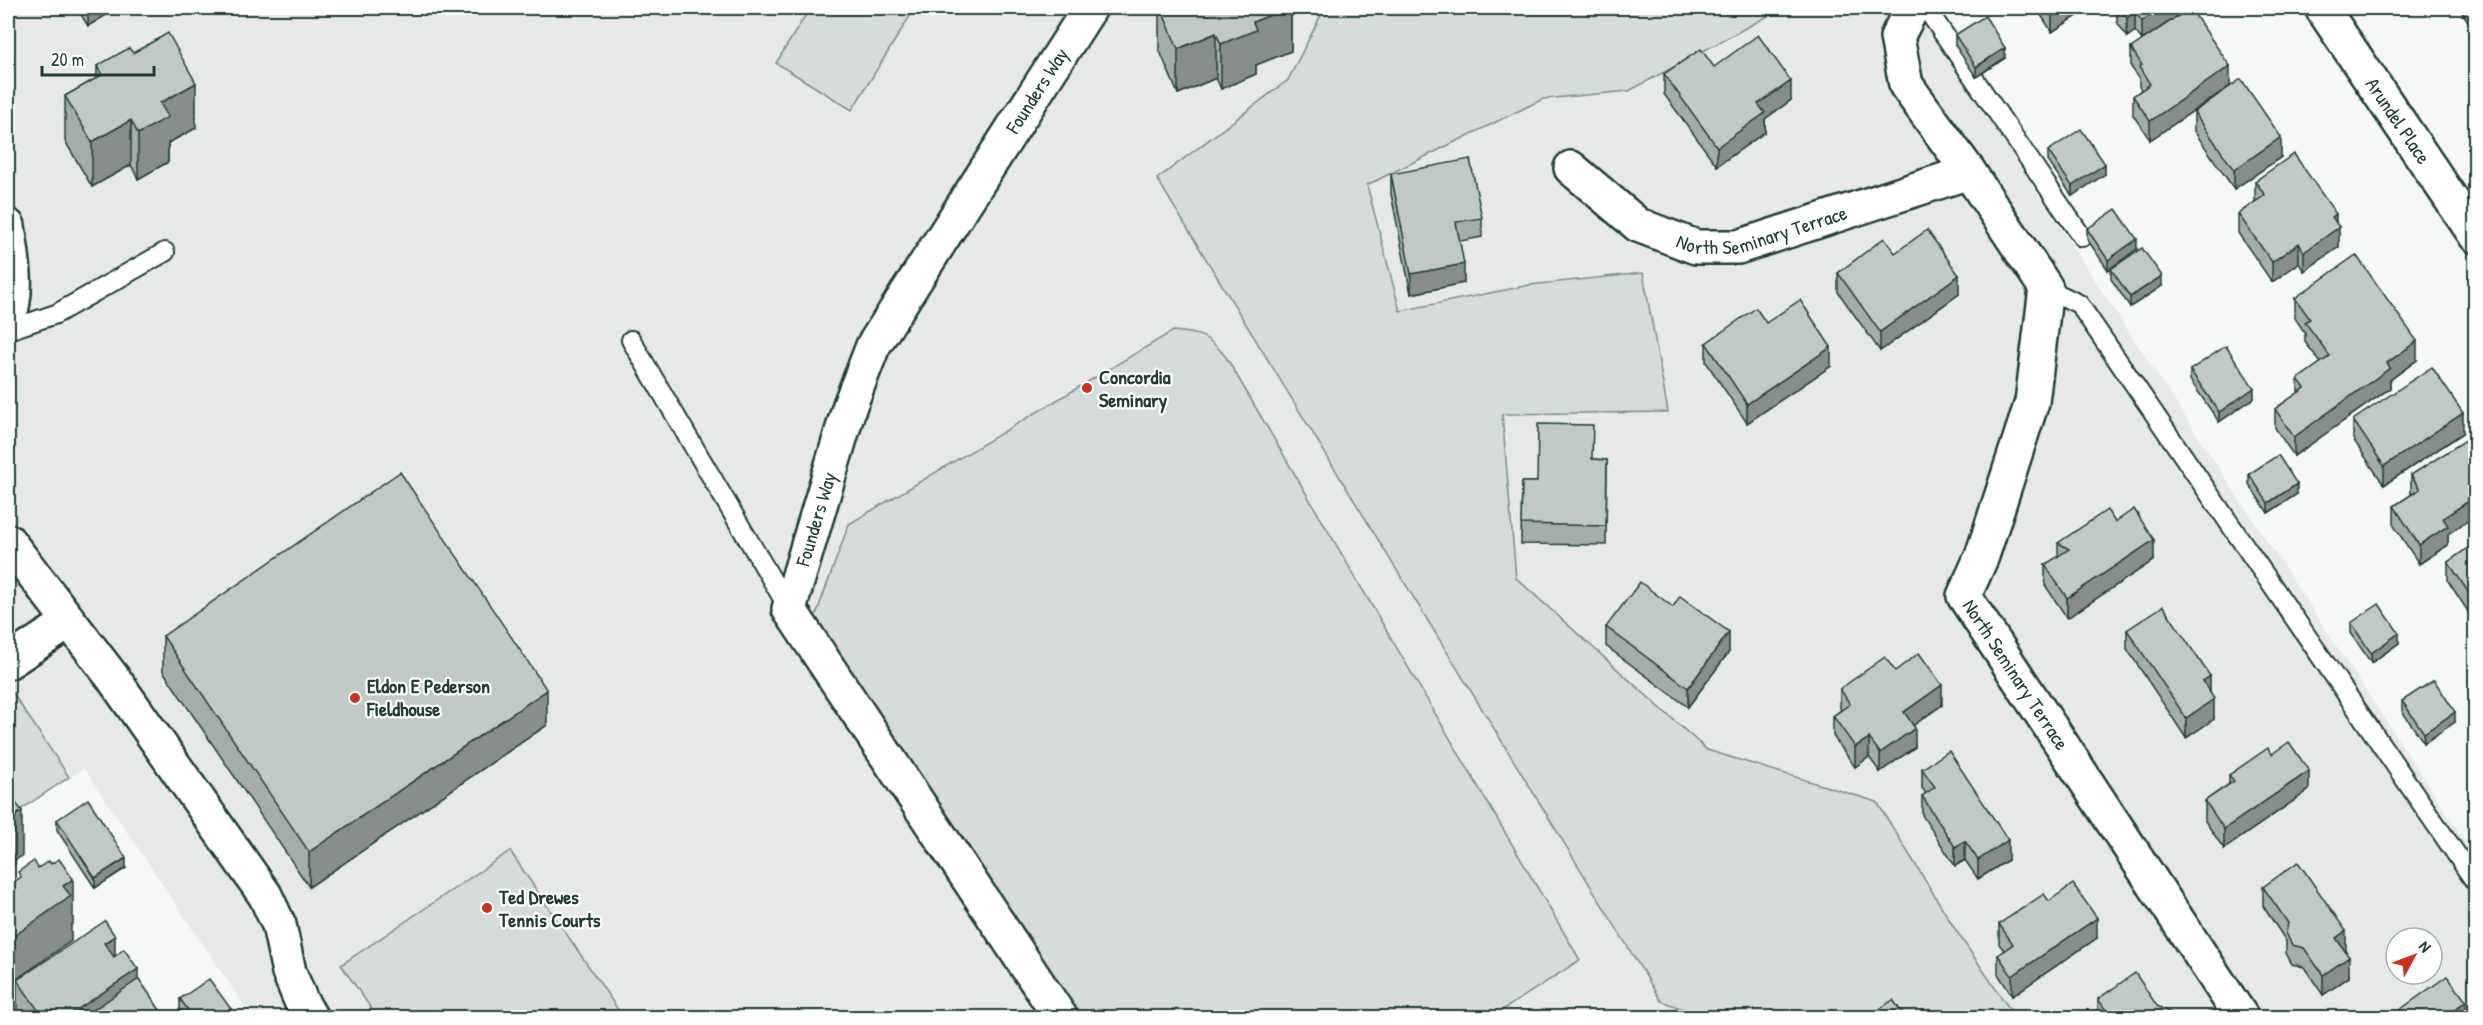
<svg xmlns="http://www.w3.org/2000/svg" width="2483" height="1025" font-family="'Patrick Hand',sans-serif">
  <rect width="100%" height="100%" fill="#f6f7f7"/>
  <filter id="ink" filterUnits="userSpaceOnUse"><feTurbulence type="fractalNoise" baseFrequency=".0167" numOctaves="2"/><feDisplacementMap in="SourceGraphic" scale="12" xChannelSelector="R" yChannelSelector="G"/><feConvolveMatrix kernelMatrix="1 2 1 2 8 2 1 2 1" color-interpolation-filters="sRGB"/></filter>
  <g filter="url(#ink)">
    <path fill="#e6e9e8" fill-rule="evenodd" d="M8 8H1915L2475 856V1017H252L84 768 8 819ZM2396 938H2432V974H2396Z"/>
    <g fill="#d6dcdb" stroke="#7a8c88" stroke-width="1.5">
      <polygon points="810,8 915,8 852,110 776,63"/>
      <polygon points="1329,8 1796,8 1779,10 1629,91 1543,99 1367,185 1400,311 1530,285 1643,273 1668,412 1502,414 1516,578 1707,750 1877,802 1957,932 2015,1017 1906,1017 1901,1010 1887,1018 1705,1017 1661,1001 1157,179 1288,80 1320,17"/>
      <path d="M1173 331C1200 333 1209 336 1226 357L1580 960 1492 1017H1073L812 626 849 524Z"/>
      <polygon points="8,686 69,777 8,818"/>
      <polygon points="510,851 623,1017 377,1017 341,965"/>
    </g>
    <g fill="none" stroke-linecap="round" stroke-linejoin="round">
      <defs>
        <g id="service">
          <polyline points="1926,8 2082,237"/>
          <polyline points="2046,288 2079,304 2476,883"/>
          <polyline points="8,330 56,314 165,252"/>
          <polyline points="631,340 789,609"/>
        </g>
        <g id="minor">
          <path id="s1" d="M2322 8 2476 236"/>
          <path id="s2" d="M1571 168 1638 225 1696 247H1738L1969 172 1906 85 1897 37 1912 8"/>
          <path id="s3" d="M1969 172 2046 288 2032 402 1982 556 1964 596 2242 1018"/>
          <path d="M8 226C12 257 20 290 8 320"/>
          <polyline points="8,541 113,678 265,895 279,925 289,972 301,1001 311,1018"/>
          <polyline points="8,662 69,622"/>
          <path id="s4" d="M1061 1018 789 609 850 405 873 346 1090 8"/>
        </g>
      </defs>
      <use href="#service" stroke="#1f3d34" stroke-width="22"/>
      <use href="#minor" stroke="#1f3d34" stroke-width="38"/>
      <use href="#service" stroke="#fff" stroke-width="18"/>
      <use href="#minor" stroke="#fff" stroke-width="33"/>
    </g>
    <g fill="#a5adaa" stroke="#1f3d34" stroke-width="1.5">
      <polygon points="77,8 118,8 88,26"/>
      <polygon points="1159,8 1291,8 1291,51 1256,65 1256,74 1221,89 1216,78 1178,94 1159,49"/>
      <polygon points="2037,8 2090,8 2052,32 2037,9"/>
      <polygon points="2117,8 2179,8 2179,15 2142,40 2135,31 2127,37 2117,22"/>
      <polygon points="2459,8 2475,8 2475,26 2472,27"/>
      <polygon points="1955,35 2005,58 1976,77 1955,45"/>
      <polygon points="2131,48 2230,86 2150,140 2133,115 2133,96 2141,90 2139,86 2139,78 2131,67"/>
      <polygon points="133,53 196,128 168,143 168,162 138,179 131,165 92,187 65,141 65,96 97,78 97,66"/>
      <polygon points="1714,67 1791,100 1765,119 1765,132 1717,166 1664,94 1664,74"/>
      <polygon points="2194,112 2281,157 2234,189 2194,131"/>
      <polygon points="2048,151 2105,174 2072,196 2048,161"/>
      <polygon points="1391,174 1482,218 1482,237 1460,241 1464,283 1411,294 1391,194"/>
      <polygon points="2255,181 2336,222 2339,247 2304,271 2299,263 2272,282 2238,233 2238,214 2256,201 2255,200"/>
      <polygon points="2087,229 2137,249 2108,270 2087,239"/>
      <polygon points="1895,253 1959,294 1880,351 1838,292 1838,273"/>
      <polygon points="2111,269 2162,286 2130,307 2111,279"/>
      <polygon points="2295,298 2417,360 2390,380 2390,388 2294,456 2275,428 2275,409 2298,393 2298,379 2321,363 2305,342 2305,333 2295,318"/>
      <polygon points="1766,323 1831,366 1747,423 1706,362 1706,343"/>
      <polygon points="2190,370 2254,398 2219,422 2190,380"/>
      <polygon points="2353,420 2463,433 2384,485 2353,439"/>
      <polygon points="1592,459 1607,460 1606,545 1521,544 1522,482 1537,482"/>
      <polygon points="2249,474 2297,494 2268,513 2249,484"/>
      <polygon points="2411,475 2448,534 2448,545 2419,564 2394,526 2394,506 2411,495"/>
      <polygon points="2115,522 2154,560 2067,618 2045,585 2045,565 2058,557 2058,543"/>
      <polygon points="2475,535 2475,622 2448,581 2448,562 2474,544 2474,536"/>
      <polygon points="1673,607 1729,652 1688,707 1606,646 1606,627"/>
      <polygon points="2351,623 2399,643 2371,663 2351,633"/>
      <polygon points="2127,630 2210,692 2214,719 2186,738 2127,649"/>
      <polygon points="163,636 547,725 309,887 163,671"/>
      <polygon points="1895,671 1942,705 1913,725 1915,747 1880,772 1869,757 1855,767 1833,736 1833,716 1841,710 1840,708 1840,689"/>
      <polygon points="2402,701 2455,722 2424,743 2402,711"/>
      <polygon points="2272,754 2309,790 2224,849 2205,821 2205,801 2229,784 2229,775"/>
      <polygon points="1922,769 2008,860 1978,879 1965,860 1955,866 1922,815 1922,796 1926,793 1922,788"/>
      <polygon points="57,820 126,868 95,888 57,830"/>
      <polygon points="2263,887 2346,951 2345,951 2349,977 2323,995 2304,967 2292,964 2286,953 2286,941 2263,906"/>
      <polygon points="1999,924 2097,938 2012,996 1998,974 1998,955 2004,950 1999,944"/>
      <polygon points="115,956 138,980 164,1017 17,1017 17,980"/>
      <polygon points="180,999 231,1017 186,1017 180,1009"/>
      <polygon points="2098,999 2157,1006 2171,1017 2098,1017"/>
    </g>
    <g fill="#868d8b" stroke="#1f3d34" stroke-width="1.5">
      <polygon points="88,8 118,8 88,26"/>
      <polygon points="319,8 337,8 319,12"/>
      <polygon points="1287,8 1291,8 1291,51 1256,65 1256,74 1221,89 1221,44 1253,22"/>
      <polygon points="2060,8 2090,8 2052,32 2052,13"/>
      <polygon points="2161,8 2179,8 2179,15 2142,40 2142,21"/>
      <polygon points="2472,8 2475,8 2475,25 2472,27"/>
      <polygon points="2135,12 2135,31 2127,37 2127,18"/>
      <polygon points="1216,33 1216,78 1178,94 1178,49"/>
      <polygon points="2005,48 2005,58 1976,77 1976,67"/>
      <polygon points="2230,66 2230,86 2150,140 2150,121"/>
      <polygon points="1791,81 1791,100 1765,119 1765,132 1717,166 1717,147 1758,104"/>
      <polygon points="196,83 196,128 168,143 168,162 138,179 138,134 160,103"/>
      <polygon points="131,120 131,165 92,187 92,142"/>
      <polygon points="2281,137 2281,157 2234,189 2234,170"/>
      <polygon points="2105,164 2105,174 2072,196 2072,186"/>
      <polygon points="2336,214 2336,230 2339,227 2339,247 2304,271 2304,252 2332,217"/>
      <polygon points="2137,239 2137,249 2108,270 2108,260"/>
      <polygon points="2299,243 2299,263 2272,282 2272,262"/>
      <polygon points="1464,264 1464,283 1411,294 1411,274"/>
      <polygon points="1959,275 1959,294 1880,351 1880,332"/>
      <polygon points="2162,276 2162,286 2130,307 2130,297"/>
      <polygon points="2417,341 2417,360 2390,380 2390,388 2294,456 2294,437 2387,363"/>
      <polygon points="1831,347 1831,366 1747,423 1747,404"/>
      <polygon points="2254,388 2254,398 2219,422 2219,412"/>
      <polygon points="2463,413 2463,433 2384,485 2384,466"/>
      <polygon points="2297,484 2297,494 2268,513 2268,503"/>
      <polygon points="2475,497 2475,516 2448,534 2448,545 2419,564 2419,545 2443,518"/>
      <polygon points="2154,540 2154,560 2067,618 2067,598"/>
      <polygon points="1729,632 1729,652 1688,707 1688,688"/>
      <polygon points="2399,633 2399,643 2371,663 2371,653"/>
      <polygon points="2210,676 2210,695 2203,681"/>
      <polygon points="1942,685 1942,705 1904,732 1904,712"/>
      <polygon points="547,690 547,725 309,887 309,852"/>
      <polygon points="2214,699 2214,719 2186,738 2186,718"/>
      <polygon points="2455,712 2455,722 2424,743 2424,733"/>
      <polygon points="1915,728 1915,747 1880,772 1880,753"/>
      <polygon points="1869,738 1869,757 1855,767 1855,747"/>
      <polygon points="2309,771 2309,790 2224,849 2224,829"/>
      <polygon points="22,811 22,856 15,860 15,864 10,868 10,881 8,882 8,825 13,817"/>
      <polygon points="2008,840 2008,860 1978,879 1978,860"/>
      <polygon points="1965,841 1965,860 1955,866 1955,847"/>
      <polygon points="126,858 126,868 95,888 95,878"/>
      <polygon points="73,879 73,924 71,925 71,941 8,985 8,940 63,886"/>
      <polygon points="2097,918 2097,938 2012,996 2012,976"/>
      <polygon points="2346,931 2346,951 2336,957 2336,938"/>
      <polygon points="115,936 115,981 104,943"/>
      <polygon points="2349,957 2349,977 2323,995 2323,975"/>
      <polygon points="138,969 138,1014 133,1017 66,1017"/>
      <polygon points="2466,1001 2466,1017 2450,1017 2450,1013"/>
      <polygon points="231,1009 231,1017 219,1017"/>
    </g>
    <g fill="#c0c9c6" stroke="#1f3d34" stroke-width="1.5">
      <polygon points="1161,8 1287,8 1253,22 1256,30 1221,44 1216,33 1178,49"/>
      <polygon points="2049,8 2060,8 2052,13"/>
      <polygon points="2121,8 2161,8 2142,21 2135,12 2127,18"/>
      <polygon points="2190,8 2230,66 2150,121 2133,96 2150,84 2139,67 2142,65 2131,48"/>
      <polygon points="1985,16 2005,48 1976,67 1955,35"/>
      <polygon points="168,33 196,83 160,103 168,117 138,134 131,120 92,142 65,96 102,75 97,66 129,48 133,53"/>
      <polygon points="1758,35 1791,81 1758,104 1765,113 1717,147 1664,74 1701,49 1714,67"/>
      <polygon points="2241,79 2281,137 2234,170 2194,112"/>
      <polygon points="2081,129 2105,164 2072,186 2048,151"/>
      <polygon points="2294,154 2336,214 2332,217 2339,227 2304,252 2299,243 2272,262 2238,214 2265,195 2255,181"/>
      <polygon points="1470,159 1482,218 1456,222 1464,264 1411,274 1391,174"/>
      <polygon points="2116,209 2137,239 2108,260 2087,229"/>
      <polygon points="1927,230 1959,275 1880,332 1838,273 1884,238 1895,253"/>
      <polygon points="2142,248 2162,276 2130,297 2111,269"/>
      <polygon points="2356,255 2417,341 2387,363 2390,368 2294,437 2275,409 2305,388 2298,379 2330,356 2305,322 2310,319 2295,298"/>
      <polygon points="1800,300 1831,347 1747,404 1706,343 1756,308 1766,323"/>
      <polygon points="2226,346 2254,388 2219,412 2190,370"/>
      <polygon points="2432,367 2463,413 2384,466 2353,420"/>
      <polygon points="1538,424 1593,425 1592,459 1607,460 1606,526 1521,524 1522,482 1537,482"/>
      <polygon points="2475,434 2475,497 2443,518 2448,526 2419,545 2394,506 2420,489 2411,475"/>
      <polygon points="2278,455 2297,484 2268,503 2249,474"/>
      <polygon points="400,472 547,690 309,852 163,636"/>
      <polygon points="2134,509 2154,540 2067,598 2045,565 2069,549 2058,543 2107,510 2115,522"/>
      <polygon points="2475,543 2475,602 2448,562"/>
      <polygon points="1640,582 1673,607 1680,596 1729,632 1688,688 1606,627"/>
      <polygon points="2379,604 2399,633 2371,653 2351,623"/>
      <polygon points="2163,606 2210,676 2203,681 2214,699 2186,718 2127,630"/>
      <polygon points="1919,653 1942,685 1904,712 1915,728 1880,753 1869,738 1855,747 1833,716 1850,704 1840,689 1885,657 1895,671"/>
      <polygon points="2434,680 2455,712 2424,733 2402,701"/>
      <polygon points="2289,742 2309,771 2224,829 2205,801 2234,781 2229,775 2268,748 2272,754"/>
      <polygon points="1949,751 2008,840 1978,860 1965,841 1955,847 1922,796 1935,787 1922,769"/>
      <polygon points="10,795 22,811 13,817 15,819 8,825 8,797"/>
      <polygon points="88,799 126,858 95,878 57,820"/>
      <polygon points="59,859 73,879 63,886 71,896 8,940 8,886 21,877 18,872 34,861 38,868 49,861 51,864"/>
      <polygon points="2298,862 2346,931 2336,938 2349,957 2323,975 2304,948 2292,945 2286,933 2288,923 2263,887"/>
      <polygon points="2073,884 2097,918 2012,976 1998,955 2013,944 1999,924 2044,894 2049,901"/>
      <polygon points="105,921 115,936 104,943 114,957 124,949 138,969 66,1017 43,1017 17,980"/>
      <polygon points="2135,973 2157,1006 2171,1013 2171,1017 2111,1017 2098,999"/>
      <polygon points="2447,976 2466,1001 2450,1013 2453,1017 2390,1017"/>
      <polygon points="139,979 164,1016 163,1017 83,1017"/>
      <polygon points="209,979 231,1009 219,1017 193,1017 180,999"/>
      <polygon points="1893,1000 1905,1017 1868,1017"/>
    </g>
  </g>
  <g fill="#c8321e" stroke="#fff" stroke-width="2">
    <circle cx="1087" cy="388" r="6"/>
    <circle cx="355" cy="698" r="6"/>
    <circle cx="487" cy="908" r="6"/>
  </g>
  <g text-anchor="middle" stroke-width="4.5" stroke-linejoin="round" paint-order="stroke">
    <g font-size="20" fill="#1f3d34" stroke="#fff">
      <text dy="7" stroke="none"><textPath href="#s4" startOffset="1071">Founders Way</textPath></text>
      <text dy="7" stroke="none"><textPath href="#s1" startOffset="136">Arundel Place</textPath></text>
      <text dy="7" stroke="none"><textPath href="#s2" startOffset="218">North Seminary Terrace</textPath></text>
      <text dy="7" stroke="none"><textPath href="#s4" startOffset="585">Founders Way</textPath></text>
      <text dy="7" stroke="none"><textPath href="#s3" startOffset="554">North Seminary Terrace</textPath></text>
    </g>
    <g font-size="20" font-weight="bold" fill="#1f3d34" stroke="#fff" text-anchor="start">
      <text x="1099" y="384">Concordia<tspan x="1099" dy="23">Seminary</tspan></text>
      <text x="367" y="693">Eldon E Pederson<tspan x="367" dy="23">Fieldhouse</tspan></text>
      <text x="499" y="904">Ted Drewes<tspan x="499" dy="23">Tennis Courts</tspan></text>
    </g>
  </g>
  <rect width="2483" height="1025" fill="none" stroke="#fff" stroke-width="30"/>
  <rect x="15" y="15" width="2453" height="995" fill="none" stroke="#1f3d34" stroke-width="2" filter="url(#ink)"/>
  <g transform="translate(2414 956) rotate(49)"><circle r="28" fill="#ffffff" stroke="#a5b1ae" stroke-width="1.5"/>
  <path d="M0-4.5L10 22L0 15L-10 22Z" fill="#c8321e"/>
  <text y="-9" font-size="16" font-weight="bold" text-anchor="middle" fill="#1f3d34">N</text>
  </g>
  <path d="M42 66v9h112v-9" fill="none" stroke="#1f3d34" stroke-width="3"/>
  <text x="51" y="66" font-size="18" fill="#1f3d34" stroke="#ffffff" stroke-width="4.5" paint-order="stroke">20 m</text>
</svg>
